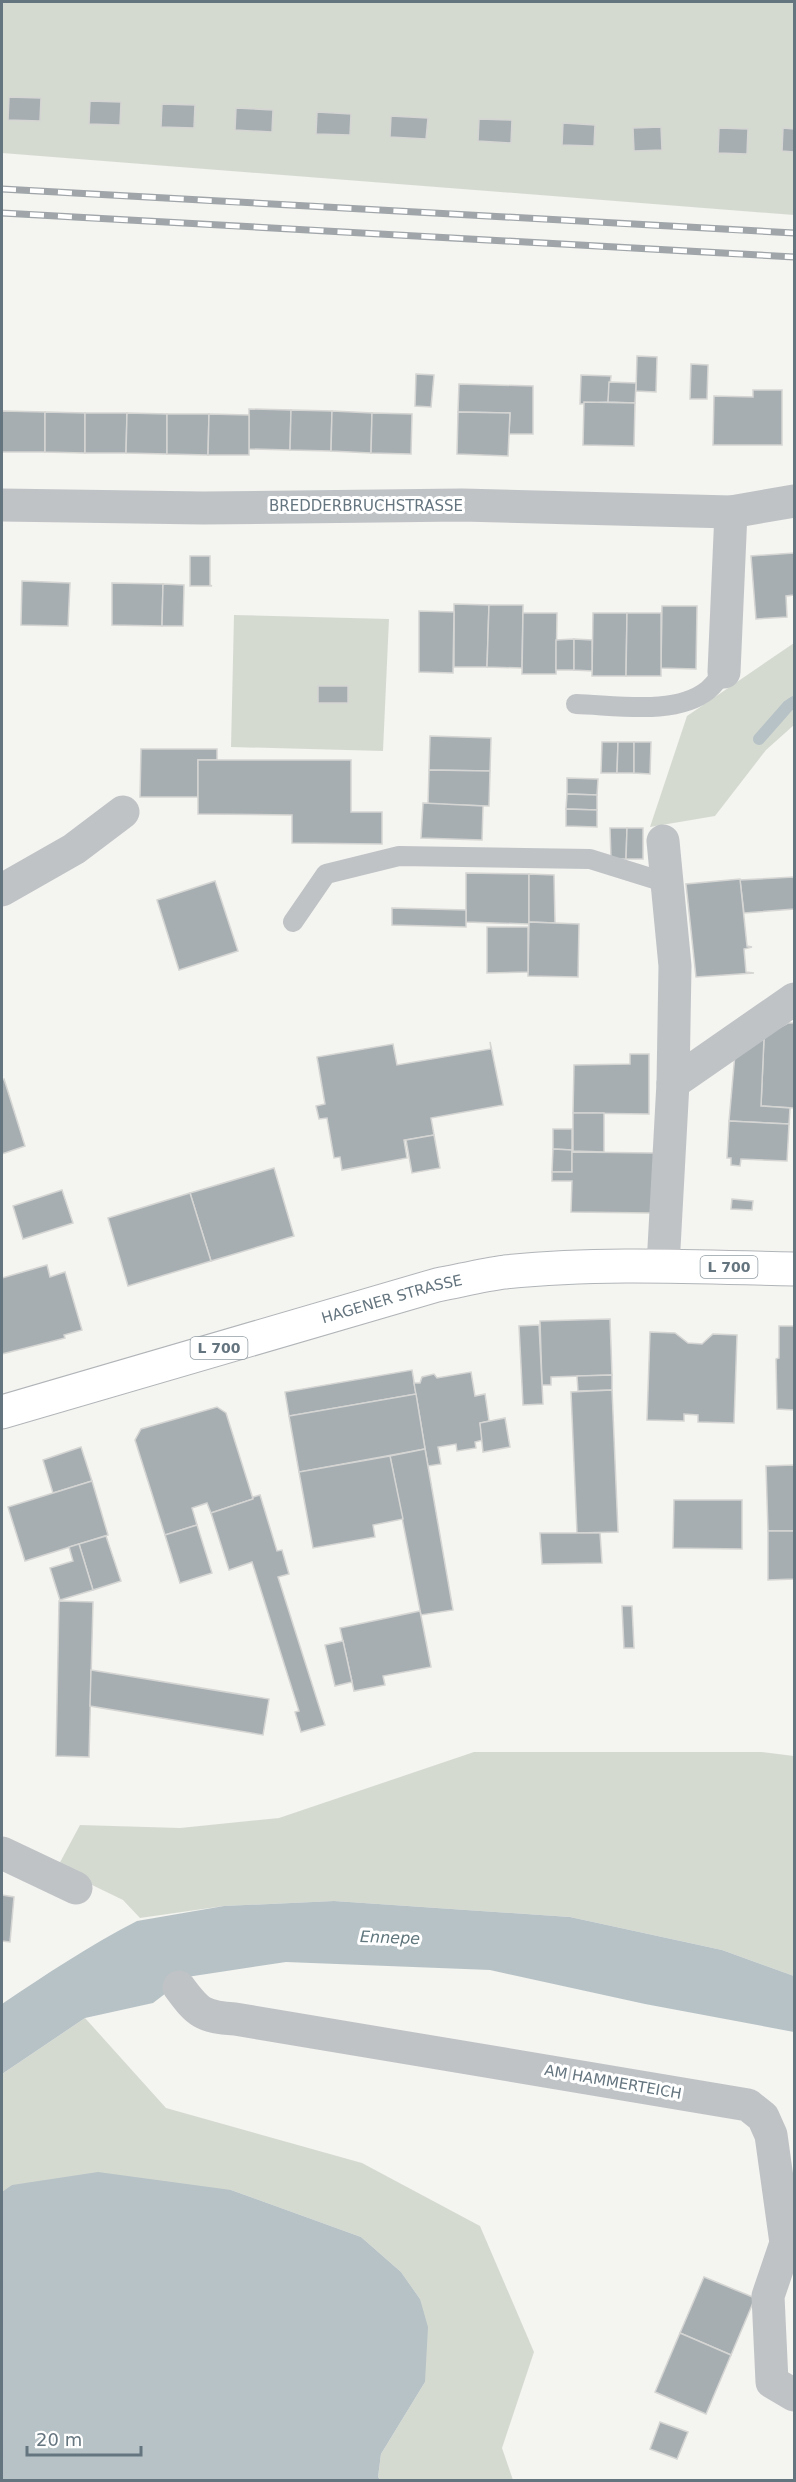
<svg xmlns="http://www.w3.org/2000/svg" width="796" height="2482" font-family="'DejaVu Sans',sans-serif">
  <rect width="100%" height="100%" fill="#f4f4f0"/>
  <g fill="#d5dad1">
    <polygon points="2,2 794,2 794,215 2,153"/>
    <polygon points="234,615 389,619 383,751 231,747"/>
    <polygon points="794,643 794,725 766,750 715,816 650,827 687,716"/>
    <polygon points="474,1752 761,1752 794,1756 794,1976 722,1950 570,1917 334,1901 224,1906 140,1918 123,1900 57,1868 80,1825 180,1828 279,1818"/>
    <polygon points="85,2018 166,2108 362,2163 480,2226 534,2352 502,2448 513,2480 380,2480 378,2477 381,2454 425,2382 420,2299 401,2272 361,2237 231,2190 2,2192 2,2074"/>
  </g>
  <g fill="#b7c2c6">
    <path d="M334 1901 570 1917 722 1950 794 1976V2032L645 2004 490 1970 286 1962 187 1977 153 2003 85 2018 2 2074V2004C45 1975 90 1945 137 1921L224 1906Z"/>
    <polygon points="98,2172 231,2190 361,2237 401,2272 420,2299 428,2327 425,2382 381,2454 378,2477 380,2480 2,2480 2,2192 12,2185"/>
  </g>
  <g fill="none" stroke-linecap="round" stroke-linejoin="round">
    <polyline stroke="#b7c2c6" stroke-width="12" points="759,739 788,706 794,702"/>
  </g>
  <g fill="#a6aeb2" stroke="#d5d5d3" stroke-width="1.5">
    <polygon points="9,97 41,98 40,121 8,120"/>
    <polygon points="90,101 121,102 120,125 89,124"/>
    <polygon points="162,104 195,105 194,128 161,127"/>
    <polygon points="236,108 273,110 272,132 235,130"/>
    <polygon points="317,112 351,114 350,135 316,134"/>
    <polygon points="391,116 428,118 426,139 390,137"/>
    <polygon points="479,119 512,120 511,143 478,141"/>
    <polygon points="563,123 595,125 594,146 562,145"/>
    <polygon points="661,127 662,150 634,151 633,128"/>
    <polygon points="719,128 748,129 747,154 718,153"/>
    <polygon points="783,128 794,129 794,152 782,151"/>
    <polygon points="637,356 657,357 656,392 636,391"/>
    <polygon points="691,364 708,365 707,399 690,399"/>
    <polygon points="416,374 434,375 431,407 415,406"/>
    <polygon points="581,375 611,376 608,402 580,404"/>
    <polygon points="609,382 636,383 635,403 608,402"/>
    <polygon points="459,384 533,386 533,434 509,434 510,413 458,412"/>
    <polygon points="753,390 782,390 782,445 713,445 714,396 753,397"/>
    <polygon points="584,402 635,403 634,446 583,445"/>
    <polygon points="249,409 291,410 290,450 249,449"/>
    <polygon points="291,410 332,411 331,451 290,450"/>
    <polygon points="2,411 45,412 45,452 2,452"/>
    <polygon points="332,411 372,413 371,453 331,451"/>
    <polygon points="45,412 85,413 85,453 45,452"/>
    <polygon points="458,412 510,413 508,456 457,454"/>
    <polygon points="85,413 127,413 126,453 85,453"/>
    <polygon points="127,413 167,414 167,454 126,453"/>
    <polygon points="372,413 412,414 411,454 371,453"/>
    <polygon points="167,414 209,414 208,455 167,454"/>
    <polygon points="209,414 249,415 249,455 208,455"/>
    <polygon points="794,553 794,595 786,596 787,617 756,619 751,556"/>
    <polygon points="190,556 210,556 210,585 212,586 190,586"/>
    <polygon points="22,581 70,583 68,626 21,625"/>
    <polygon points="112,583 163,584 162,626 112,625"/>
    <polygon points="163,584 184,585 183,626 162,626"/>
    <polygon points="454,604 489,605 487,667 454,667"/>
    <polygon points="489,605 523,605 522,668 487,667"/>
    <polygon points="662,606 697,606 696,669 661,668"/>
    <polygon points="419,611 454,612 453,673 419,672"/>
    <polygon points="523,613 557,613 556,674 522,674"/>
    <polygon points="593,613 627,613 626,676 592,676"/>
    <polygon points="627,613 661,613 661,676 626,676"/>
    <polygon points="574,639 574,670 556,670 556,640"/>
    <polygon points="574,639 592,640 592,671 574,670"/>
    <rect x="318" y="686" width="30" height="17"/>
    <polygon points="430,736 491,738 490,771 429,770"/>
    <polygon points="602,742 618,742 617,773 601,773"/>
    <polygon points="618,742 634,742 634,773 617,773"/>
    <polygon points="634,742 651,742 650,774 634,773"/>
    <polygon points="141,749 217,749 217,760 198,760 198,797 140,797"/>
    <polygon points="198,760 351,760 351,812 382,812 382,844 292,843 292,815 198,814"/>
    <polygon points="429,770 490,771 489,806 428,804"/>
    <polygon points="567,778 598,779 597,795 567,794"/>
    <polygon points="567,794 597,795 597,810 566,809"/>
    <polygon points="423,803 483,806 482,840 421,838"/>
    <polygon points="566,809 597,810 597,827 566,826"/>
    <polygon points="610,828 627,828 626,859 611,859"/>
    <polygon points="627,828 643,828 643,859 626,859"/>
    <polygon points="466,873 529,874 529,924 466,922"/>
    <polygon points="529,874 554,875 555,923 529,922"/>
    <polygon points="794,877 794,909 744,913 740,880"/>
    <polygon points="740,879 747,946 752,947 744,949 746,972 754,973 696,977 686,884"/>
    <polygon points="215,881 238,951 179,970 157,900"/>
    <polygon points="392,908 466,910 466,927 392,925"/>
    <polygon points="529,922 579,924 578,977 528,976"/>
    <polygon points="487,927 528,927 528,972 487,973"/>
    <polygon points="788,1023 794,1023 794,1108 761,1106 764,1036"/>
    <polygon points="764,1039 761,1106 790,1108 789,1124 729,1121 735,1054"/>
    <polygon points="490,1042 503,1105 431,1118 434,1135 404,1140 407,1158 342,1170 340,1157 334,1158 327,1118 319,1119 316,1106 325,1104 317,1057 393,1044 397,1065 491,1049"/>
    <polygon points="630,1054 649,1054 649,1114 573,1113 574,1065 630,1064"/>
    <polygon points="4,1079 25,1146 2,1154 2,1080"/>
    <polygon points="573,1113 604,1113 604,1152 573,1151"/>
    <polygon points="729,1121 789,1124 787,1161 741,1159 740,1166 731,1165 731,1158 727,1158"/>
    <polygon points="553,1129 572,1129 572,1150 553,1149"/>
    <polygon points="434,1135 440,1168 412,1173 406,1140"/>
    <polygon points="553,1149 572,1150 572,1172 552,1172"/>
    <polygon points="572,1152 654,1153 653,1213 571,1212 572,1181 552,1181 552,1172 572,1172"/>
    <polygon points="274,1168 294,1236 211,1261 190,1193"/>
    <polygon points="62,1190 73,1223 23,1239 13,1206"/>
    <polygon points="190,1193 211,1261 128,1286 108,1218"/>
    <polygon points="732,1199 753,1201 752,1210 731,1209"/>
    <polygon points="47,1265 50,1277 65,1272 82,1330 64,1335 65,1338 2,1354 2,1278"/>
    <polygon points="610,1319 612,1375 551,1377 551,1385 542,1385 540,1321"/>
    <polygon points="539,1325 543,1404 523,1405 519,1326"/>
    <polygon points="779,1326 794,1326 794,1410 777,1409 776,1359 779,1358"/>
    <polygon points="650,1332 675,1333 688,1343 702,1344 713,1334 737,1335 734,1423 698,1422 698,1415 684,1414 684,1421 647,1420"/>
    <polygon points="412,1370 416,1394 289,1416 285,1392"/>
    <polygon points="471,1372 475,1396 485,1394 489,1421 480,1423 483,1440 475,1442 476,1448 457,1451 456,1444 438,1447 441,1464 428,1466 414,1383 420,1383 422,1377 434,1374 437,1378"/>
    <polygon points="612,1375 612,1390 578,1391 577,1376"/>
    <polygon points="612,1390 618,1532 577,1533 571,1392"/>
    <polygon points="416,1394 425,1449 299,1472 289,1416"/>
    <polygon points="217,1407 226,1413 253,1499 211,1513 207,1503 192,1508 197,1525 165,1535 135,1440 141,1429"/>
    <polygon points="505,1418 510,1447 483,1452 480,1423"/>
    <polygon points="81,1447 92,1481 53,1493 43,1460"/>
    <polygon points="425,1449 453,1610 421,1615 390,1456"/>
    <polygon points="390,1456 403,1519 373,1525 375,1537 313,1548 299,1472"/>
    <polygon points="794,1465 794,1531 768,1531 766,1466"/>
    <polygon points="92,1481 108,1535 25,1561 8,1507"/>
    <polygon points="260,1495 277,1551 282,1550 289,1574 278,1577 325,1725 301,1732 295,1712 299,1711 252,1562 229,1570 211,1513 253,1499 253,1497"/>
    <polygon points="674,1500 742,1500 742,1549 673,1548"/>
    <polygon points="197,1525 212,1573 180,1583 165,1535"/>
    <polygon points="768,1531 794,1531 794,1579 768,1580"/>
    <polygon points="540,1533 600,1533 602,1563 542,1564"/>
    <polygon points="106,1536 121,1581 93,1590 79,1544"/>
    <polygon points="79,1544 93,1590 60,1600 50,1568 73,1561 69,1547"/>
    <polygon points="59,1601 93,1602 89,1757 56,1756"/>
    <polygon points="622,1606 632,1606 634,1648 624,1648"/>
    <polygon points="420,1611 431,1667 383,1676 385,1685 354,1691 340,1628"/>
    <polygon points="343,1641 352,1682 335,1686 325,1645"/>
    <polygon points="91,1670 269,1699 263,1735 90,1706"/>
    <polygon points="2,1895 14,1897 10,1942 2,1941"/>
    <polygon points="704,2277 755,2298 731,2355 680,2333"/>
    <polygon points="680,2333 731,2355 706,2414 655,2392"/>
    <polygon points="660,2422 688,2432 677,2459 650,2449"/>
  </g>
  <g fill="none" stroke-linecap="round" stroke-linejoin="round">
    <defs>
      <g id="primary">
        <path id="s1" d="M2 1412 437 1285C459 1281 482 1275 505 1272 601 1262 698 1267 794 1269"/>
      </g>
    </defs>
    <use href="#primary" stroke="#b1b5b8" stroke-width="35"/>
    <g stroke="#bfc3c6" stroke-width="20">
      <path d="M576 704C616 705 676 716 708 690 714 685 719 678 724 672"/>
      <polyline points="293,922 326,874 399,856 590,859 667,883"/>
    </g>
    <g stroke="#bfc3c6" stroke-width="33">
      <polyline points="2,505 203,508 462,505 731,512 794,501"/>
      <polyline points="724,672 731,512"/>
      <polyline points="663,841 675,966 673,1083"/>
      <polyline points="2,890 74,849 123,812"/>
      <polyline points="663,1266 673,1083 794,999"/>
      <polyline points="2,1853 76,1888"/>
      <path d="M179 1987C198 2013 203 2017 235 2019L748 2105 763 2117 771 2135 786 2243 768 2296 772 2382 794 2395"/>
    </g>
    <use href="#primary" stroke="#fff" stroke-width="33"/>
    <defs>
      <g id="rail">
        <polyline points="2,189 794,233"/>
        <polyline points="2,213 794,257"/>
      </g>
    </defs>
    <use href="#rail" stroke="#9fa5a9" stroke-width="7"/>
    <use href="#rail" stroke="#fff" stroke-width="4.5" stroke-dasharray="14" stroke-linecap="butt"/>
  </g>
  <g text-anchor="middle" stroke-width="6" stroke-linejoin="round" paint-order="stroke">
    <g fill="#fff" stroke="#939ea5" stroke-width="1.5">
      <rect x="700.5" y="1256" width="57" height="22" rx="4.5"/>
      <rect x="190.5" y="1337" width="57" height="22" rx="4.5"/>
    </g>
    <g font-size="14" font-weight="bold" fill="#65757f">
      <text x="729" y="1272">L 700</text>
      <text x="219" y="1353">L 700</text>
    </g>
    <g font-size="15" fill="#65757f" stroke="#fff">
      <text x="366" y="511">BREDDERBRUCHSTRASSE</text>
      <text dy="5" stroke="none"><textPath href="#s1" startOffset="406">HAGENER STRASSE</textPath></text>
      <text transform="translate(613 2082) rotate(10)" y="5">AM HAMMERTEICH</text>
    </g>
    <g font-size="16" font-style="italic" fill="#60777d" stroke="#fff">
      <text transform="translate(390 1937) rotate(2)" y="6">Ennepe</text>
    </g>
  </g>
  <rect width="796" height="2482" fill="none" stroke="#65757f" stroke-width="6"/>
  <path d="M27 2446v9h114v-9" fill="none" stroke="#65757f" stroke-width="3"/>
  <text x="36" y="2446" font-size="18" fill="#65757f" stroke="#ffffff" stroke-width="4.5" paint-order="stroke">20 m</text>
</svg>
